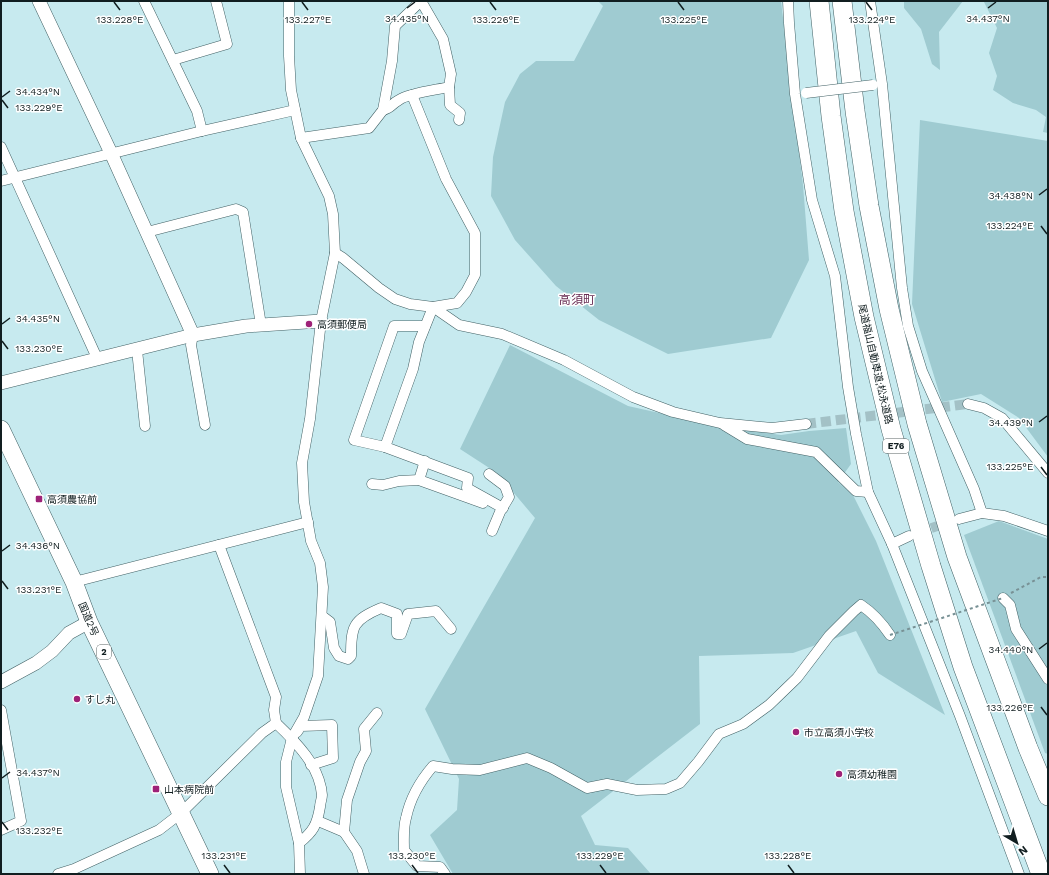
<svg xmlns="http://www.w3.org/2000/svg" width="1049" height="875" font-family="'Work Sans','Noto Sans JP',sans-serif">
  <rect width="100%" height="100%" fill="#c7eaef"/>
  <g fill="#9fcbd1">
    <polygon points="598,1 781,1 803,185 809,260 771,338 668,354 599,320 556,286 515,240 491,196 493,157 505,102 520,74 536,61 574,61 603,6"/>
    <polygon points="904,1 963,1 939,32 940,70 932,64 921,29 904,8"/>
    <polygon points="981,1 1048,1 1048,133 1043,132 1046,117 1036,110 1013,103 993,90 997,76 989,53 997,28 984,2"/>
    <polygon points="920,120 1048,141 1048,457 1019,418 981,394 942,402 912,304"/>
    <polygon points="510,345 628,406 718,426 781,435 809,431 846,428 851,464 838,482 853,495 876,541 945,715 878,673 856,631 793,653 699,656 700,724 581,816 595,845 628,848 651,874 453,874 430,835 457,810 459,779 425,709 535,518 497,473 460,449"/>
    <polygon points="999,521 1048,539 1048,754 1045,753 964,535"/>
  </g>
  <g fill="none" stroke-linecap="round" stroke-linejoin="round">
    <g stroke="#a3c1c6" stroke-width="10" stroke-dasharray="10 5" stroke-linecap="butt">
      <polyline points="806,424 968,404"/>
      <polyline points="917,533 949,522"/>
    </g>
    <defs>
      <g id="minor">
        <polyline points="144,1 197,111 202,131"/>
        <polyline points="289,1 289,56 291,90 301,138 329,196 333,214 335,253 321,321 310,419 302,463 304,502 311,541 320,563 323,587 318,676 304,717 292,738 286,762 286,787 299,843 300,874"/>
        <polyline points="421,1 443,39 451,74 449,87 450,105 460,113 459,120"/>
        <polyline points="788,1 789,23 795,94 812,200 835,276 848,387 856,434 868,492 892,544 909,536"/>
        <polyline points="870,1 882,84 902,288 908,326 922,371 974,489 982,513"/>
        <polyline points="173,60 227,44 216,1"/>
        <path d="M383 110C392 108 391 104 399 100 409 93 436 90 449 87"/>
        <polyline points="301,138 369,128 383,110 392,61 395,26 421,1"/>
        <polyline points="1,147 97,358"/>
        <polyline points="1,181 202,131 295,110"/>
        <polyline points="147,232 236,209 243,212 261,325"/>
        <polyline points="335,253 343,258 379,288 395,299 410,304 433,307 459,325 502,334 564,360 633,397 673,412 720,423 772,428 806,424"/>
        <polyline points="425,326 394,326 354,440 385,447 468,478 467,488 503,508"/>
        <polyline points="193,335 191,345 205,425"/>
        <polyline points="137,350 145,426"/>
        <polyline points="968,404 984,408 1002,418 1048,473"/>
        <polyline points="724,425 747,439 816,452 856,491 868,492"/>
        <polyline points="385,447 413,369 419,342 433,307 457,303 466,292 475,275 475,233 446,179 412,95"/>
        <polyline points="489,474 505,486 509,497 500,512 492,531"/>
        <polyline points="419,480 425,461"/>
        <polyline points="372,484 383,485 399,481 419,480 483,503"/>
        <polyline points="959,519 982,513 1004,516 1048,531"/>
        <polyline points="892,544 960,716 1019,874"/>
        <polyline points="219,545 276,697 274,710 276,723"/>
        <polyline points="74,582 308,522"/>
        <polyline points="1003,598 1010,605 1016,629 1048,679"/>
        <path d="M322 616 330 622 334 648 339 656 348 659 351 656C351 626 353 620 381 608L397 614V634H401L408 614 436 611 451 629"/>
        <polyline points="1,710 21,821 1,830"/>
        <polyline points="297,732 301,726 332,725 333,758 311,765"/>
        <polyline points="318,821 344,832 357,851 364,874"/>
        <polyline points="344,832 347,800 360,762 366,751 364,729 377,713"/>
        <path d="M58 874 74 869 159 830 181 813 262 733 276 723C296 742 320 766 322 795 322 799 320 803 320 807 317 825 313 832 299 843"/>
        <path d="M445 874 440 867 417 866 404 850C404 840 403 828 406 818 410 799 420 781 433 766L452 769 480 770 527 758 551 768 587 788 607 784 637 790 666 789 680 783 698 762 719 734 743 724 769 705 797 678 829 636 854 611 861 605C873 613 882 623 890 635"/>
      </g>
      <g id="tertiary">
        <polyline points="39,1 111,153 193,335"/>
        <polyline points="1,383 193,335 246,326 321,321"/>
        <polyline points="1,682 36,663 52,651 69,633 89,622"/>
      </g>
      <polyline id="trunk" points="1,429 74,582 89,622 210,874"/>
      <g id="motorway">
        <polyline points="819,1 831,116 844,211 864,317 891,429 931,566 963,667 1041,874"/>
        <polyline points="842,1 855,111 869,206 889,309 917,424 957,557 1028,748 1048,796"/>
      </g>
    </defs>
    <use href="#minor" stroke="#426165" stroke-width="11"/>
    <use href="#tertiary" stroke="#426165" stroke-width="14"/>
    <use href="#trunk" stroke="#426165" stroke-width="18"/>
    <use href="#motorway" stroke="#426165" stroke-width="20"/>
    <polyline stroke="#789195" stroke-width="2" stroke-dasharray="3 3" stroke-linecap="butt" points="1011,593 1041,577 1048,577"/>
    <use href="#minor" stroke="#fff" stroke-width="10"/>
    <use href="#tertiary" stroke="#fff" stroke-width="13"/>
    <use href="#trunk" stroke="#fff" stroke-width="17"/>
    <use href="#motorway" stroke="#fff" stroke-width="19"/>
    <defs>
      <polyline id="minor-bridge" points="806,93 873,85"/>
    </defs>
    <use href="#minor-bridge" stroke="#426165" stroke-width="11" stroke-linecap="butt"/>
    <polyline stroke="#789195" stroke-width="2" stroke-dasharray="3 3" stroke-linecap="butt" points="890,635 1003,598"/>
    <use href="#minor-bridge" stroke="#fff" stroke-width="10"/>
  </g>
  <path fill="none" stroke="#111e20" stroke-width="1.5" d="M114 2 120 10M302 2 308 10M490 2 496 10M678 2 684 10M866 2 872 10M407 8 415 2M988 8 996 2M2 97 10 91M2 100 8 108M1039 195 1047 189M1041 226 1047 234M2 324 10 318M2 341 8 349M1039 422 1047 416M1041 467 1047 475M2 551 10 545M2 581 8 589M1039 649 1047 643M1041 707 1047 715M2 778 10 772M2 822 8 830M224 865 230 873M412 865 418 873M600 865 606 873M788 865 794 873"/>
  <g fill="#9e2278" stroke="#fff" stroke-width="1.5">
    <circle cx="309" cy="324" r="4"/>
    <rect x="35" y="495" width="8" height="8" rx="2"/>
    <circle cx="77" cy="699" r="4"/>
    <circle cx="796" cy="732" r="4"/>
    <circle cx="839" cy="774" r="4"/>
    <rect x="152" y="785" width="8" height="8" rx="2"/>
  </g>
  <g text-anchor="middle" stroke-width="3" stroke-linejoin="round" paint-order="stroke">
    <g fill="#fff" stroke="#586263" stroke-width="1">
      <rect x="883" y="439" width="26" height="14" rx="3"/>
      <rect x="97" y="645" width="14" height="14" rx="3"/>
    </g>
    <g font-size="9" font-weight="bold" fill="#111e20">
      <text x="896" y="449">E76</text>
      <text x="104" y="655">2</text>
    </g>
    <g font-size="10" fill="#111e20" stroke="#fff" text-anchor="start">
      <text x="317" y="328">高須郵便局</text>
      <text x="47" y="503">高須農協前</text>
      <text x="85" y="703">すし丸</text>
      <text x="804" y="736">市立高須小学校</text>
      <text x="847" y="778">高須幼稚園</text>
      <text x="164" y="793">山本病院前</text>
    </g>
    <g font-size="10" fill="#111e20" stroke="#fff">
      <text transform="translate(876 364) rotate(77)" y="4">尾道福山自動車道;松永道路</text>
      <text transform="translate(89 619) rotate(67)" y="4">国道2号</text>
    </g>
    <g font-size="12" fill="#682c53" stroke="#fff">
      <text x="577" y="304">高須町</text>
    </g>
  </g>
  <g font-size="10" text-anchor="middle" fill="#111e20" stroke="#fff" stroke-width="3" stroke-linejoin="round" paint-order="stroke">
    <text x="407" y="22">34.435°N</text>
    <text x="988" y="22">34.437°N</text>
    <text x="120" y="23">133.228°E</text>
    <text x="308" y="23">133.227°E</text>
    <text x="496" y="23">133.226°E</text>
    <text x="684" y="23">133.225°E</text>
    <text x="872" y="23">133.224°E</text>
    <text x="38" y="95">34.434°N</text>
    <text x="39" y="111">133.229°E</text>
    <text x="1011" y="199">34.438°N</text>
    <text x="1010" y="229">133.224°E</text>
    <text x="38" y="322">34.435°N</text>
    <text x="39" y="352">133.230°E</text>
    <text x="1011" y="426">34.439°N</text>
    <text x="1010" y="470">133.225°E</text>
    <text x="38" y="549">34.436°N</text>
    <text x="39" y="593">133.231°E</text>
    <text x="1011" y="653">34.440°N</text>
    <text x="1010" y="711">133.226°E</text>
    <text x="38" y="776">34.437°N</text>
    <text x="39" y="834">133.232°E</text>
    <text x="224" y="859">133.231°E</text>
    <text x="412" y="859">133.230°E</text>
    <text x="600" y="859">133.229°E</text>
    <text x="788" y="859">133.228°E</text>
  </g>
  <rect width="1049" height="875" fill="none" stroke="#111e20" stroke-width="4"/>
  <g transform="translate(1017 843) rotate(142)" stroke="#ffffff" stroke-width="3" paint-order="stroke">
  <path d="M0-3L7 15L0 10L-7 15Z" fill="#111e20"/>
  <text y="-6" font-size="11" font-weight="bold" text-anchor="middle" fill="#111e20">N</text>
  </g>
</svg>
